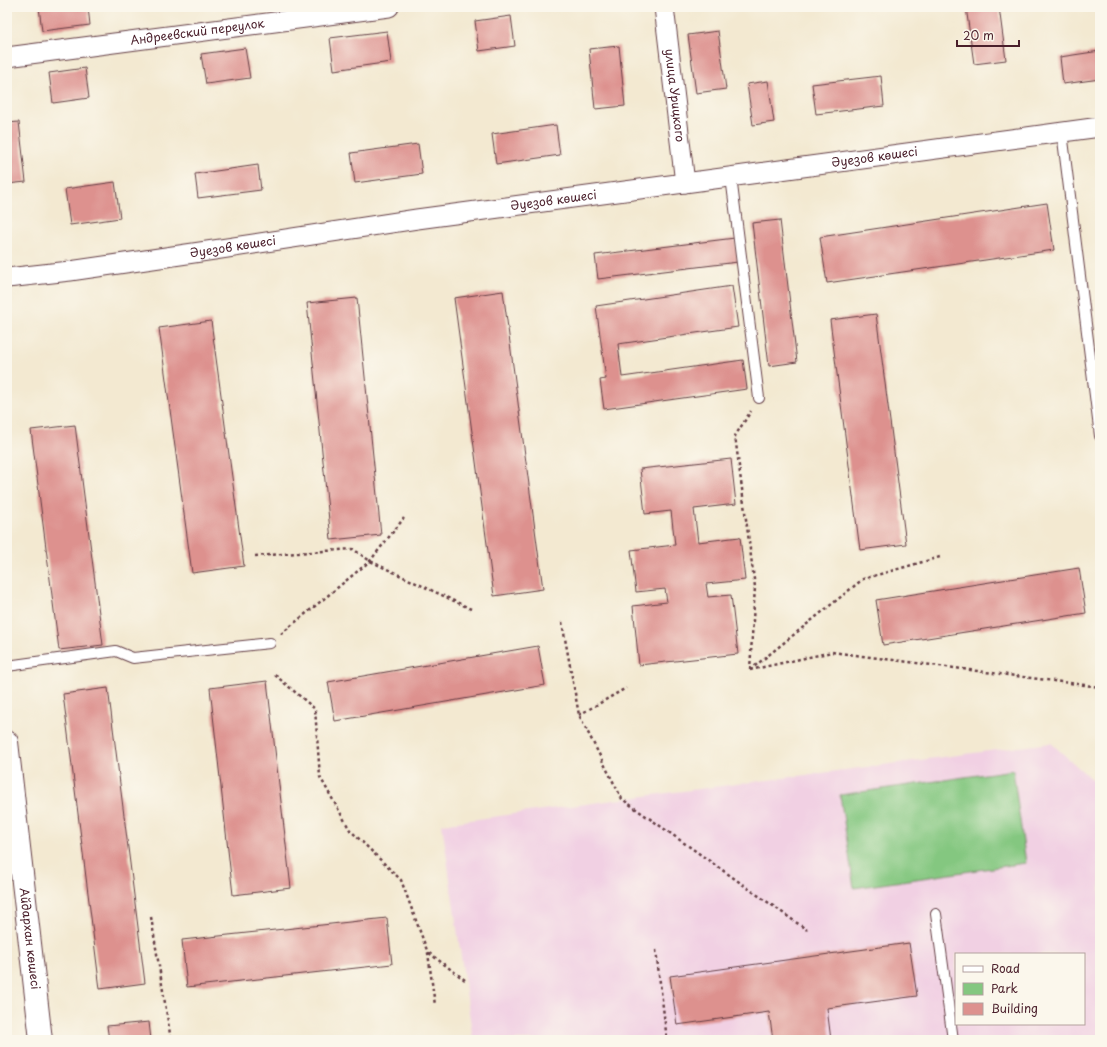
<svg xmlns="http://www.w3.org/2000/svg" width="1107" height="1047" font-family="'Playpen Sans',sans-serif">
  <rect width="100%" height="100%" fill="#fbf7ec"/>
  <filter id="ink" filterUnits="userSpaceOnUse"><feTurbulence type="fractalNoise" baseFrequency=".025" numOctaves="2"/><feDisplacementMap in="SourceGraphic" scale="8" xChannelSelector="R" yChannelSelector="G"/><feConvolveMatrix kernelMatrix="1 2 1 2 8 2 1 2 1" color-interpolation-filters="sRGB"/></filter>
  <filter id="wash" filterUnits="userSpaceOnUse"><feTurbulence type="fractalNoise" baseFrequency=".012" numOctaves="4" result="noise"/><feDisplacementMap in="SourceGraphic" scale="16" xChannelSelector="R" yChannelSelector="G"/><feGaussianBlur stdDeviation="0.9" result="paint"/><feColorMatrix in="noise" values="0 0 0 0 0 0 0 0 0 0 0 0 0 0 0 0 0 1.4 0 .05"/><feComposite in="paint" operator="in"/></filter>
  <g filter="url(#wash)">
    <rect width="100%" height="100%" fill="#f3e9d1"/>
    <path fill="#f1d0e3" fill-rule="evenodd" d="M1051 743 1100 787V1040H473L442 824 622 799ZM956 954H1084V1024H956Z"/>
    <polygon fill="#84c780" stroke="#677356" points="1013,770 1026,863 854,888 840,795"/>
    <g id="blocks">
      <g fill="#dd918e">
        <polygon points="39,7 88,7 90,25 42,31"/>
        <polygon points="966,7 999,7 1006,60 974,64"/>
        <polygon points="511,16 515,46 479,51 475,21"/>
        <polygon points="387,31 391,62 334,70 330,38"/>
        <polygon points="718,31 726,89 696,93 688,35"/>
        <polygon points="619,46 625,106 595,109 589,49"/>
        <polygon points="245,48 250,78 206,84 201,54"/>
        <polygon points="1100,51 1100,79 1063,84 1060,57"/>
        <polygon points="85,68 89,98 53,103 49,73"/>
        <polygon points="881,76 884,106 816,114 812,84"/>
        <polygon points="768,81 774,122 753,125 747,84"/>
        <polygon points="19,122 26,182 7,184 7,123"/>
        <polygon points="556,125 560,155 496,164 492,134"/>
        <polygon points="418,144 422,174 355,183 351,153"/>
        <polygon points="258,165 261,190 198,198 195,174"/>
        <polygon points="115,182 120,218 70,225 65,189"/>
        <polygon points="1047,203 1054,250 827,283 820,237"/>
        <polygon points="780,220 797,362 769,366 752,223"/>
        <polygon points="735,238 738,262 598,279 595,255"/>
        <polygon points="732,286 738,327 618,344 622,377 743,360 747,389 604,409 600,380 606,379 596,306"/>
        <polygon points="503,291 543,589 494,596 454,298"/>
        <polygon points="357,298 381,535 331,540 307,303"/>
        <polygon points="876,314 906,544 860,550 830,320"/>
        <polygon points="211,321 244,566 192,573 159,328"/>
        <polygon points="75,425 103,645 59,650 31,430"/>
        <polygon points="731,459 736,504 694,509 698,542 740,537 745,580 706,584 708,597 731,595 738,654 639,665 633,606 667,602 665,589 636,592 631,550 675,545 671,511 645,514 640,469"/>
        <polygon points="1079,568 1086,613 883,645 876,600"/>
        <polygon points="538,646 545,685 335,721 328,682"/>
        <polygon points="267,681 291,888 233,895 210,688"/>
        <polygon points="108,688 145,983 100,989 63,694"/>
        <polygon points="387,918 392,964 187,987 182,940"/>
        <polygon points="909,943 917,996 827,1008 831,1040 773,1040 769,1012 677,1025 670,976"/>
        <polygon points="149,1022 151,1040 109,1040 107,1026"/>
      </g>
    </g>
  </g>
  <g filter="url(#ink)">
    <use href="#blocks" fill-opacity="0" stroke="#633d44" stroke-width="1"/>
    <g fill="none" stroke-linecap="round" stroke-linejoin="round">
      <defs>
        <g id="service">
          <polyline points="1062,132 1100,436"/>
          <polyline points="731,177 759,398"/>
          <polyline points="7,666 116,651 133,658 270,643"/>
          <polyline points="936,914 953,1040"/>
        </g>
        <g id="minor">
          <path id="s1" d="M664 7 685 183"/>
          <path id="s2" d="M7 57 389 7"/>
          <path id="s3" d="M7 278 70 271 214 250 417 219 1100 127"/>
        </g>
        <g id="tertiary">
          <path id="s4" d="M7 742 41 1040"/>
        </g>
      </defs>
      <use href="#service" stroke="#633d44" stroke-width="12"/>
      <use href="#minor" stroke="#633d44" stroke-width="21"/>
      <use href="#tertiary" stroke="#633d44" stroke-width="24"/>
      <g stroke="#633d44" stroke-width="2.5" stroke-dasharray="3 3" stroke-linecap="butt">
        <polyline points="255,556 353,549 370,561 471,609"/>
        <polyline points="562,622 579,715 622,799 807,930"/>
        <polyline points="281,634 370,561 404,518"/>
        <polyline points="750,670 832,652 1100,687"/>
        <polyline points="750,670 755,587 735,436 751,411"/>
        <polyline points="750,670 863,579 940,557"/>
        <polyline points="275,675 315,709 320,777 350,830 401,880 428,953 435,1005"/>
        <polyline points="579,715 626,688"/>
        <polyline points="151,917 171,1040"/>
        <polyline points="656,950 667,1040"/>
        <polyline points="429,953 465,980"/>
      </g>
      <use href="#service" stroke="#fff" stroke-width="10"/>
      <use href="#minor" stroke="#fff" stroke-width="19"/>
      <use href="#tertiary" stroke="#fff" stroke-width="22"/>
    </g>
  </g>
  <g text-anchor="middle" stroke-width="3" stroke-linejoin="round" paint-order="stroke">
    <g font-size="12" fill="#4a1f2b" stroke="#fbf7ec">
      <text dy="4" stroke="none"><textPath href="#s2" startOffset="192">Андреевский переулок</textPath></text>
      <text dy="4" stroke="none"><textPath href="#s1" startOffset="89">улица Урицкого</textPath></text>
      <text dy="4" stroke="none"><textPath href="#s3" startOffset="876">Әуезов көшесі</textPath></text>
      <text dy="4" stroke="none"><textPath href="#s3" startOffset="552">Әуезов көшесі</textPath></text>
      <text dy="4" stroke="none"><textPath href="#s3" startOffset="228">Әуезов көшесі</textPath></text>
      <text dy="4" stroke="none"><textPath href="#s4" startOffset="198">Айдархан көшесі</textPath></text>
    </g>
  </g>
  <rect width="1107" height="1047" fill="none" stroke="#fbf7ec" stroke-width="24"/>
  <rect x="955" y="953" width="130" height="72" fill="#fbf7ec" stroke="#b4a19f"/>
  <rect x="963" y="966" width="20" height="6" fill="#ffffff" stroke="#b4a19f"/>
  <text x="991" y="973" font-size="12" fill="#4a1f2b">Road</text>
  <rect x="963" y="983" width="20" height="12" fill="#84c780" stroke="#b4a19f"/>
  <text x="991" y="993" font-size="12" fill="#4a1f2b">Park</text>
  <rect x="963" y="1003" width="20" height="12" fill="#dd918e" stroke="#b4a19f"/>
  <text x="991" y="1013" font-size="12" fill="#4a1f2b">Building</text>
  <path d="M957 40v6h62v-6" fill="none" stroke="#4a1f2b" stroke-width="2"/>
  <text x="963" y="40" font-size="12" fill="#4a1f2b" stroke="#fbf7ec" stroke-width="3" paint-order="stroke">20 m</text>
</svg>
